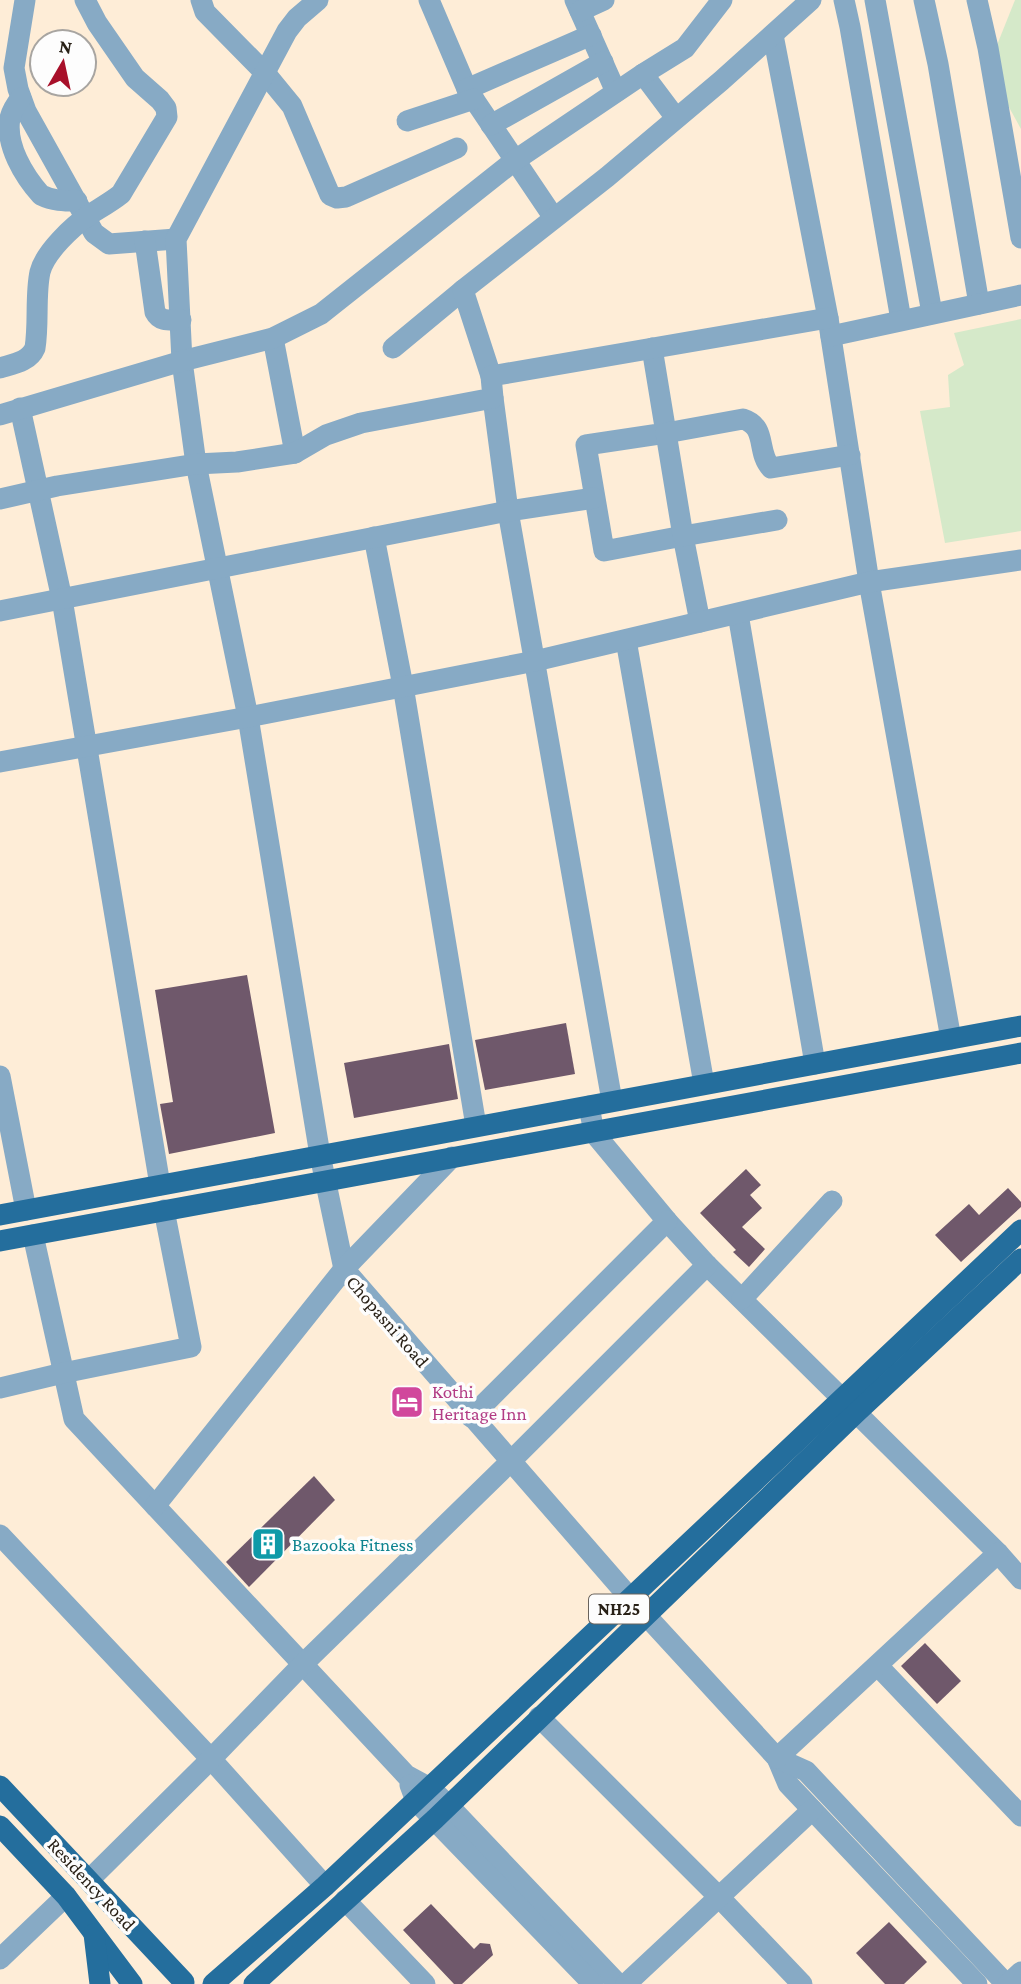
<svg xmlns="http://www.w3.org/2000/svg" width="1021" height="1984" font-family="'Crimson Pro',serif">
  <rect width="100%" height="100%" fill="#feedd7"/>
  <g fill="#d5e9c9">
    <polygon points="1015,0 1021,0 1021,129 1000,91 995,50"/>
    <polygon points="1021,319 1021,531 945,543 920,411 950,407 948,375 964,365 954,333"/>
  </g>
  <g fill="#6f586b">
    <polygon points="247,975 275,1133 169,1154 160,1104 173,1102 155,990"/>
    <polygon points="566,1023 575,1074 485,1090 475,1040"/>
    <polygon points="449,1044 458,1099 354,1118 344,1063"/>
    <polygon points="746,1169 761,1185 750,1195 762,1208 742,1227 765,1249 749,1267 733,1252 736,1250 700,1213"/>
    <polygon points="1008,1188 1021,1202 1021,1207 961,1262 935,1235 969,1204 979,1215"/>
    <polygon points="314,1476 335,1500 249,1587 226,1562"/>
    <polygon points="925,1643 961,1681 937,1704 901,1666"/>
    <polygon points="431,1904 474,1949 480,1943 490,1944 493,1955 462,1984 454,1984 403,1930"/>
    <polygon points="889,1922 927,1962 904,1984 885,1984 856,1953"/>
  </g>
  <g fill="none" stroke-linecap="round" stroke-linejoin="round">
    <g stroke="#87aac5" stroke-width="21">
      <polyline points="25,0 14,68 18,89 26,111 94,233 109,244 176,239"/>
      <polyline points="201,0 205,12 265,73 292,106 330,195 337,198 346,197 457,148"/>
      <polyline points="318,0 297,18 287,31 176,239 182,361 196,464 248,717 320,1155 344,1269 630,1598 777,1758 788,1784 977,1984"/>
      <polyline points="429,0 467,89 554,218"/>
      <polyline points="575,0 616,92"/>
      <polyline points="844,0 850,27 901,320"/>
      <polyline points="875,0 932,313"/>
      <polyline points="924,0 938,64 979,304"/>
      <polyline points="977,0 988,48 1021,238"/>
      <polyline points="580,11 604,0"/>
      <polyline points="773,35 828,318 869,582 951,1039"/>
      <polyline points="643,74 676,118"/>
      <polyline points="467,89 591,35"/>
      <path d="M21 98C16 104 12 110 10 118 5 145 24 176 41 195 53 201 64 201 77 201"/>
      <polyline points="407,121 474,99"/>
      <polyline points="491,125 603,62"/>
      <path d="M145 241 155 312C160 322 170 320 181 320"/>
      <polyline points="831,336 1021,295"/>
      <polyline points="273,338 295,453"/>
      <polyline points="393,348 463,290"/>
      <polyline points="652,348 666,433 586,445 604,551 683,536 700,622"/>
      <path d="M0 368C13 364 29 362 35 348 39 324 35 295 40 272 45 252 73 226 89 215 100 208 111 202 121 194L167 117 166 108 160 100 135 78 97 23 85 0"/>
      <polyline points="491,376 463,290 607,177 721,81 811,0"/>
      <polyline points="493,398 508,511 612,1101"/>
      <polyline points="20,408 62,599 160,1185"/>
      <polyline points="0,415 182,361 273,338 321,314 514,161 643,74 685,48 722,0"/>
      <polyline points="0,499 57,486 196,464 237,462 295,453 326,435 361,423 493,398 491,376 828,318"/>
      <path d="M777 520 683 536 666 433 743 419C768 427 756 452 771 468L850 455"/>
      <polyline points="374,537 403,686 476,1126"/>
      <polyline points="0,611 508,511 594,498"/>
      <polyline points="738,614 815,1064"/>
      <polyline points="626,640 704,1084"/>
      <polyline points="0,762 248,717 535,661 869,582 1021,560"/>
      <polyline points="0,1076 26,1210"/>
      <polyline points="589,1106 594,1133 667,1221 707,1265 998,1553 1021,1579"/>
      <polyline points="33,1235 74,1419 406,1775 430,1788 448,1805 618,1984"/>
      <polyline points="742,1299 832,1201"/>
      <polyline points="0,1388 63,1373 191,1347 164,1210"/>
      <polyline points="471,1417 667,1221"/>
      <polyline points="155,1506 344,1269 452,1157"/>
      <polyline points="0,1535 211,1759 325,1886"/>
      <polyline points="878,1666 1021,1816"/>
      <polyline points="539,1717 719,1897 802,1984"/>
      <polyline points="777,1758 806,1771 1006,1984"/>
      <polyline points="777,1758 998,1553"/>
      <polyline points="410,1785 416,1801 593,1984"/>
      <polyline points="89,1880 211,1759 302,1665 510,1462 707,1265"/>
      <polyline points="345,1900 425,1984"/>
      <polyline points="0,1959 66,1896"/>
      <polyline points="626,1984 812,1810"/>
      <polyline points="1008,1984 1021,1972"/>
    </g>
    <g stroke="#246e9d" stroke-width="21">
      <polyline points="0,1215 1021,1026"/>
      <polyline points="0,1241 1021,1053"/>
      <polyline points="0,1786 184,1982"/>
      <polyline points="0,1826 66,1896 132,1984"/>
      <polyline points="94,1934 100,1984"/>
      <polyline points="213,1984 325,1886 1021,1230"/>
      <polyline points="254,1984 435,1819 856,1413 1021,1259"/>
    </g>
  </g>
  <defs>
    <symbol id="hotel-square" viewBox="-11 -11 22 22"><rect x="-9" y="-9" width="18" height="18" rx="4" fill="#d1479c" stroke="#fdfdfd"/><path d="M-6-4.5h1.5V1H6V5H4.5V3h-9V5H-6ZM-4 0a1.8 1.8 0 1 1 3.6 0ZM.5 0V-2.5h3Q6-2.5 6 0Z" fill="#fff"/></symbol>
    <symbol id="building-square" viewBox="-11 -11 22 22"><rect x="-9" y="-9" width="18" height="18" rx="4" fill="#0f9aa8" stroke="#fdfdfd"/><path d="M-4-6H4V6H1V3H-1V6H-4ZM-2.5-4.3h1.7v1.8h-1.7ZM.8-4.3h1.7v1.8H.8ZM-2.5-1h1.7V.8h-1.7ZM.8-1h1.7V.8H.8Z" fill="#fff"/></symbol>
  </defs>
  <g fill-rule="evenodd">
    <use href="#hotel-square" x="388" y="1383" width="38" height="38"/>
    <use href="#building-square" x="249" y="1525" width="38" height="38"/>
  </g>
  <g text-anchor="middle" stroke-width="7" stroke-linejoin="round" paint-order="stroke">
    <rect fill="#fdfdfd" stroke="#69635c" stroke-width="2" x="589" y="1594.5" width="60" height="29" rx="5"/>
    <g font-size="18" font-weight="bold" fill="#292117">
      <text x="619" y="1615">NH25</text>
    </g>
    <g font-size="19" fill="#292117" stroke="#fdfdfd">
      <text transform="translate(388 1321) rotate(49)" y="7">Chopasni Road</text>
      <text transform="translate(92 1884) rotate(47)" y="7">Residency Road</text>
    </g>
    <g font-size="19" fill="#b23c85" stroke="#fdfdfd" text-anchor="start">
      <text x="432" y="1398">Kothi<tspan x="432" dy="22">Heritage Inn</tspan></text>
    </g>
    <g font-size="19" fill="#0d838f" stroke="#fdfdfd" text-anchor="start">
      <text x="292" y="1551">Bazooka Fitness</text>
    </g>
  </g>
  <g transform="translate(63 63) rotate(9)"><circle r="33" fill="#fdfdfd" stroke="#a8a5a1" stroke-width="2"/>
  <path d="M0-5L12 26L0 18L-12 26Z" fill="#a8102a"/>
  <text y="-10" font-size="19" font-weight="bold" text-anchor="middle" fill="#292117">N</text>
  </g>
</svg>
